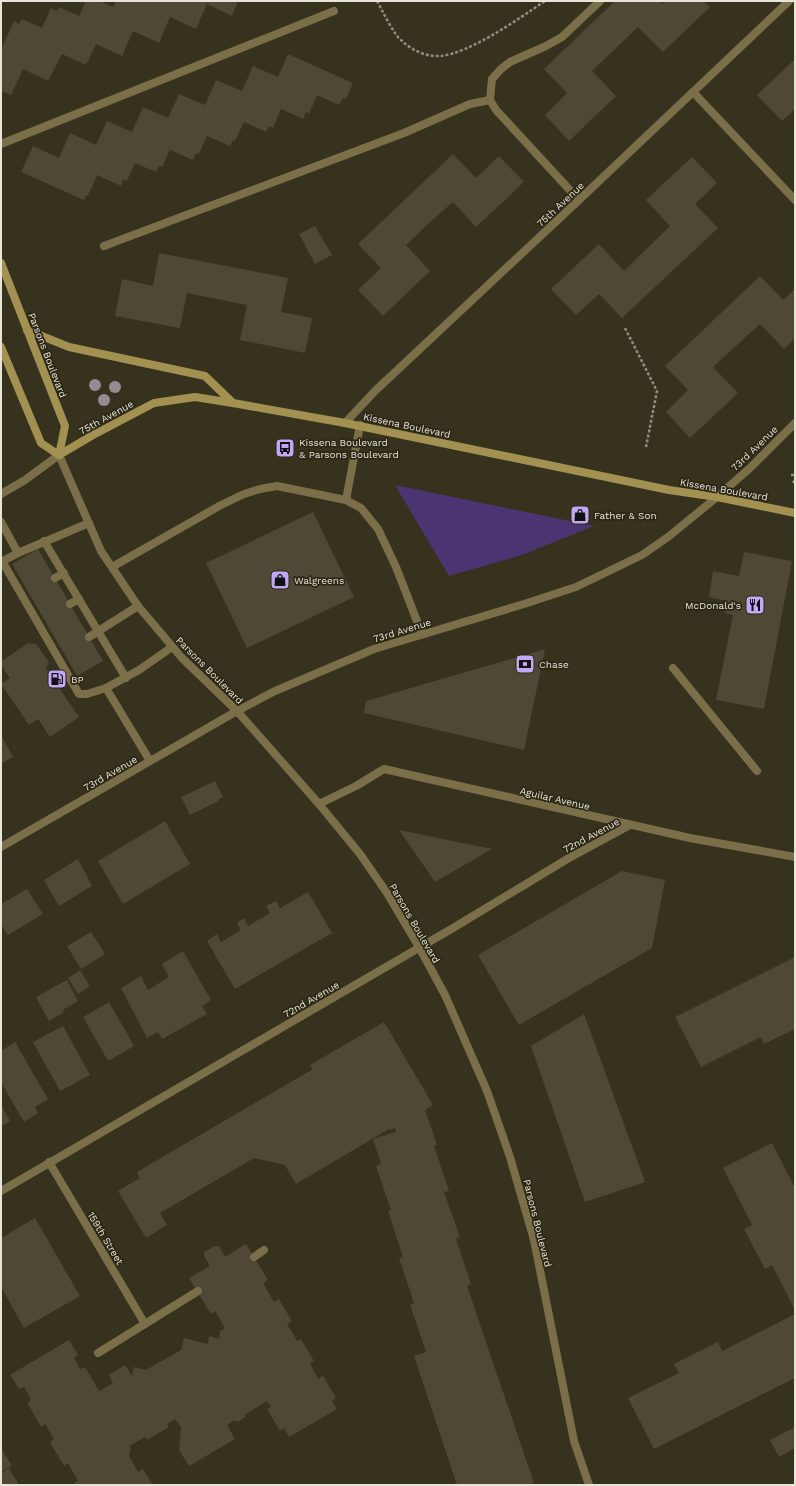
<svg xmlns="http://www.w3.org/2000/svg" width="796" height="1486" font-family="'Work Sans',sans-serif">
  <rect width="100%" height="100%" fill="#37321e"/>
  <polygon fill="#4a3471" points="395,485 594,526 519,556 449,576"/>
  <g fill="#4e4834">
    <polygon points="86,1 100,1 113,7 116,1 238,1 232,16 207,4 196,29 170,17 159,43 133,31 122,56 96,44 86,65 62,54 48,81 23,69 11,95 1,91 1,50 14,21 19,24 22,19 42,28 51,8 57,11 59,7 79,16"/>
    <polygon points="615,1 660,1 662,4 665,1 703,1 710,7 663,52 638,27 592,71 616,96 569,141 545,115 567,93 544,69"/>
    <polygon points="288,54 353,83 346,99 343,98 339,105 317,95 309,114 306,112 303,119 281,109 273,128 269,126 266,132 244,122 235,141 233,140 230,146 207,136 199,154 196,153 193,160 170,150 162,167 159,166 156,172 135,163 127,181 123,179 121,186 97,175 88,196 86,195 84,200 21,172 33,146 59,158 70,133 96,145 107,121 132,132 143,107 168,118 179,94 205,105 216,80 242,91 253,66 278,77"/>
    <polygon points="795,59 795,109 782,121 757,95"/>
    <polygon points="453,154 476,178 499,156 524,182 476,227 453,202 429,223 406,245 430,271 383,316 358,290 381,268 358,244"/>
    <polygon points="692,157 717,183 695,204 718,228 622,318 599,294 576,315 551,289 599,244 624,271 670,226 646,200"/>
    <polygon points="315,226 332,255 315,264 299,234"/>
    <polygon points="159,253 288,278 281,312 312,318 305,353 240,340 247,305 187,293 180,328 115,316 122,279 153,286"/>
    <polygon points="760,276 783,300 795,289 795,338 784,349 760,324 713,367 738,393 690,438 666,412 688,390 665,366"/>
    <polygon points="313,512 354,597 247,648 206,563"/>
    <polygon points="38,549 103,661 77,676 12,564"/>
    <polygon points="744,552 792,561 764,709 716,700 733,615 725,613 727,601 709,597 713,571 739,576"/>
    <polygon points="28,643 36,644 49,662 46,669 79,717 50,737 38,719 29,725 1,684 10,678 1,665 1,662"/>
    <polygon points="545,649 524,750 364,713 366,701"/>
    <polygon points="1,735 13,757 1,764"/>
    <polygon points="215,781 223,797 218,800 219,801 190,815 181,797"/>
    <polygon points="165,821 190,864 123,904 98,861"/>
    <polygon points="399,830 492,849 435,882"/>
    <polygon points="78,859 92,886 59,906 44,880"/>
    <polygon points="622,871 665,880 652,948 519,1025 478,955"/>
    <polygon points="27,889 43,914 8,935 1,924 1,904"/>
    <polygon points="308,892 332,933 235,989 207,941 217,934 221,942 241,930 237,923 244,918 248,926 270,913 266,906 276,901 280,908"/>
    <polygon points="91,932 105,954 81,969 67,946"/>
    <polygon points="183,951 211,1000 202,1006 207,1014 162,1039 158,1032 147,1038 121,988 141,976 148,990 169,977 162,964"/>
    <polygon points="795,957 795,1029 764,1044 761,1037 701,1067 675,1017"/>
    <polygon points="80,970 90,986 78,994 68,978"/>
    <polygon points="67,980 78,1001 63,1010 64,1012 49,1021 36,997"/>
    <polygon points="109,1002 134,1046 108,1061 83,1017"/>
    <polygon points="584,1014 645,1182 585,1202 531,1046"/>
    <polygon points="384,1022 433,1105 425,1110 437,1145 434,1146 449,1191 444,1192 460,1237 456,1239 471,1284 467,1286 534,1483 528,1485 457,1485 414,1356 426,1352 410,1305 414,1303 399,1258 403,1257 388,1211 391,1210 376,1166 381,1164 373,1139 396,1132 395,1128 390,1130 389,1129 296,1184 285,1165 254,1158 160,1213 167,1225 146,1238 118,1191 140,1178 137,1172 313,1069 310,1065"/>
    <polygon points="63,1026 90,1075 60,1091 33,1042"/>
    <polygon points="15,1042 48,1099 35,1107 38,1113 24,1122 1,1082 1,1051"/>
    <polygon points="1,1105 10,1121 1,1126"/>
    <polygon points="772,1143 795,1188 795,1310 772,1265 765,1269 744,1229 752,1225 723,1168"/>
    <polygon points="35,1218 80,1296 24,1328 1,1287 1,1238"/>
    <polygon points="246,1244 268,1280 263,1283 274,1302 279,1299 292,1321 287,1324 297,1341 301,1339 314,1361 310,1363 318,1379 323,1376 336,1398 332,1401 337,1409 289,1437 284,1428 280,1431 267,1409 271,1407 267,1401 246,1414 245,1417 238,1422 234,1420 227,1425 235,1439 189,1466 179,1450 181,1427 175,1419 167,1424 169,1427 147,1440 145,1437 129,1446 131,1448 129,1456 138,1472 143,1469 153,1485 75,1485 74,1483 78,1481 68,1463 64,1466 50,1442 54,1439 45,1424 41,1427 27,1403 31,1400 24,1387 19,1389 10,1375 69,1340 78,1355 74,1358 80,1369 85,1367 99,1391 113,1383 109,1375 125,1365 132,1376 134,1367 146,1370 181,1350 184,1338 208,1344 209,1336 219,1339 220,1331 225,1328 215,1311 211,1314 189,1278 210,1266 204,1256 204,1252 215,1246 219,1246 225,1257"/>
    <polygon points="795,1314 795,1378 654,1449 628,1398 679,1373 674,1364 718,1342 722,1351"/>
    <polygon points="795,1427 795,1448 779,1457 770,1440"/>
    <polygon points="1,1448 12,1466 1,1472"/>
    <polygon points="9,1468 19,1485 1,1485 1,1473"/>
  </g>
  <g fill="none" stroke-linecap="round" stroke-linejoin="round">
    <g stroke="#918d7d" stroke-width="2.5" stroke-dasharray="3 2" stroke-linecap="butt">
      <path d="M377 1C382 10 394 35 401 40 411 50 426 57 440 56 469 54 520 18 545 1"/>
      <polyline points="625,328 657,391 646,447"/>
      <polyline points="791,475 795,475"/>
      <polyline points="793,483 795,480"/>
    </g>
    <g stroke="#7b6f49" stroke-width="8">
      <polyline points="693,92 795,200"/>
      <polyline points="1,144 334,11"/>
      <polyline points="579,200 496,110 490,100 491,89 492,79 501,69 510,62 546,46 562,37 600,1"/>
      <polyline points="104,246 404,133 470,104 490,100"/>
      <polyline points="346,500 360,425"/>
      <polyline points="1,522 18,553 1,562"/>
      <polyline points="44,541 126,678"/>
      <polyline points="18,553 89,523"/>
      <polyline points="2,561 79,694 87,694 106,688"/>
      <polyline points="112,567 221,505 244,494 260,489 277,486 346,500 361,508 378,529 396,567 422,634"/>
      <polyline points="55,578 64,573"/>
      <polyline points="70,604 79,599"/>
      <polyline points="89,637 138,606"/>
      <polyline points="673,668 757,771"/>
      <polyline points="150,761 106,688 139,670 172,647"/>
      <polyline points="254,1257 264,1250"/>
      <polyline points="98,1353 198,1291"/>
    </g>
    <g stroke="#7b6f49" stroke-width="8">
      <polyline points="345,423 375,391 579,200 789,1"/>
      <polyline points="1,494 25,480 59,455"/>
      <polyline points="319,804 356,786 384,769 690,838 795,857"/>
      <polyline points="49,1162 145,1324"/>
      <polyline points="1,1191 453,928 569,858 630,825"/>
    </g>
    <g stroke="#7b6f49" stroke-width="8">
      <polyline points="59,455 101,551 138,606 182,658 237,711 319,804 360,854 387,893 419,947 445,995 487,1091 510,1157 534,1240 574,1441 589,1485"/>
      <polyline points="1,847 237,711 275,691 374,649 524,604 576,587 642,555 668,537 717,497 750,468 795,423"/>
    </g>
    <g stroke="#a39152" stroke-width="8">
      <polyline points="1,263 65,426 59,455"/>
      <polyline points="27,330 69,347 205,376 233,403"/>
      <polyline points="1,347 41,443 59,455"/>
      <polyline points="59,455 93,435 154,403 195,397 233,403 345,423 669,490 717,497 795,513"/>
    </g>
  </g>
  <g fill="#938d91">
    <circle cx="95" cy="385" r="6"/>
    <circle cx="115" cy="387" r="6"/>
    <circle cx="104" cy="400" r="6"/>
  </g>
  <defs>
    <symbol id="bus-square" viewBox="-11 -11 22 22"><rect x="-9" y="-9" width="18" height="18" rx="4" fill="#c0a8f4" stroke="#2d2815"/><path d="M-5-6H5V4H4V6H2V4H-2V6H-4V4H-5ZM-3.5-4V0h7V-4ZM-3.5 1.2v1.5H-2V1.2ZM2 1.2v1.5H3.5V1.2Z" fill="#111"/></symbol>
    <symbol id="shop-square" viewBox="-11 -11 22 22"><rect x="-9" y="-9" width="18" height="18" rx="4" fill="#c0a8f4" stroke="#2d2815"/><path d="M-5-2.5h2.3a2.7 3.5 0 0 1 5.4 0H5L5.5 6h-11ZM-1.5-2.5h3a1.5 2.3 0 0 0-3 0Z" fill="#111"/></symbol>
    <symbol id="restaurant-square" viewBox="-11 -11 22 22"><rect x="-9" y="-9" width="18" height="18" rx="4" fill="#c0a8f4" stroke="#2d2815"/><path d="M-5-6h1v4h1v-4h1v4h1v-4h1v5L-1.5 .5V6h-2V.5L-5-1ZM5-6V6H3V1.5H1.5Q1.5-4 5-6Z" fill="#111"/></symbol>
    <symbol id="bank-square" viewBox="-11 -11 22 22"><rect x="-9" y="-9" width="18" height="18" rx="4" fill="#c0a8f4" stroke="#2d2815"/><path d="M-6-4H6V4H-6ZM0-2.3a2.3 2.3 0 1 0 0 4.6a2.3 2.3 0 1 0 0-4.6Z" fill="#111"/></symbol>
    <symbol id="fuel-square" viewBox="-11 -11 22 22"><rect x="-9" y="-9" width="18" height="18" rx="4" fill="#c0a8f4" stroke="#2d2815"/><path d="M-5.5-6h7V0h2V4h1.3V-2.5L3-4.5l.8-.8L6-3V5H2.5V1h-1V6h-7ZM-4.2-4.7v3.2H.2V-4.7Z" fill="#111"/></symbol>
  </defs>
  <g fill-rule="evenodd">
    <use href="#bus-square" x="274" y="437" width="22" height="22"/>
    <use href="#shop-square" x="569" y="504" width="22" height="22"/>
    <use href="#shop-square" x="269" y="569" width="22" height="22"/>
    <use href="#restaurant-square" x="744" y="594" width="22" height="22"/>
    <use href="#bank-square" x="514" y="653" width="22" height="22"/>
    <use href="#fuel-square" x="46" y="668" width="22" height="22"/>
  </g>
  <g text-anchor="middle" stroke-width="3.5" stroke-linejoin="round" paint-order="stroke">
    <g font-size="10" fill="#e7e4d8" stroke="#2d2815">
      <text transform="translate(560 204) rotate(-43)" y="4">75th Avenue</text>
      <text transform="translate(48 355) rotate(69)" y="4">Parsons Boulevard</text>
      <text transform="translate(106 417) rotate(-29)" y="4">75th Avenue</text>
      <text transform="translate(407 425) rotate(12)" y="4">Kissena Boulevard</text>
      <text transform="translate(754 448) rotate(-44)" y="4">73rd Avenue</text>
      <text transform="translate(724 489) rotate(10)" y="4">Kissena Boulevard</text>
      <text transform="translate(402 630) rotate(-17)" y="4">73rd Avenue</text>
      <text transform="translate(210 670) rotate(45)" y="4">Parsons Boulevard</text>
      <text transform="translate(110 773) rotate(-30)" y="4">73rd Avenue</text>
      <text transform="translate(555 798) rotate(13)" y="4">Aguilar Avenue</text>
      <text transform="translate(591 835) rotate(-28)" y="4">72nd Avenue</text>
      <text transform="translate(415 923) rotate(60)" y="4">Parsons Boulevard</text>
      <text transform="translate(311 999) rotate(-30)" y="4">72nd Avenue</text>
      <text transform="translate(538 1223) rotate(76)" y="4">Parsons Boulevard</text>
      <text transform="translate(106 1238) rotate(59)" y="4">159th Street</text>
    </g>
    <g font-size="10" fill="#e7e4d8" stroke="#2d2815" text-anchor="start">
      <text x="299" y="446">Kissena Boulevard<tspan x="299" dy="12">&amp; Parsons Boulevard</tspan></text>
      <text x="594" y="519">Father &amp; Son</text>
      <text x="294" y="584">Walgreens</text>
      <text x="741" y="609" text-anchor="end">McDonald's</text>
      <text x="539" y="668">Chase</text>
      <text x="71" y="683">BP</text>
    </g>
  </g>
  <rect width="796" height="1486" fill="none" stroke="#e7e4d8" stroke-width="4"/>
</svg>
